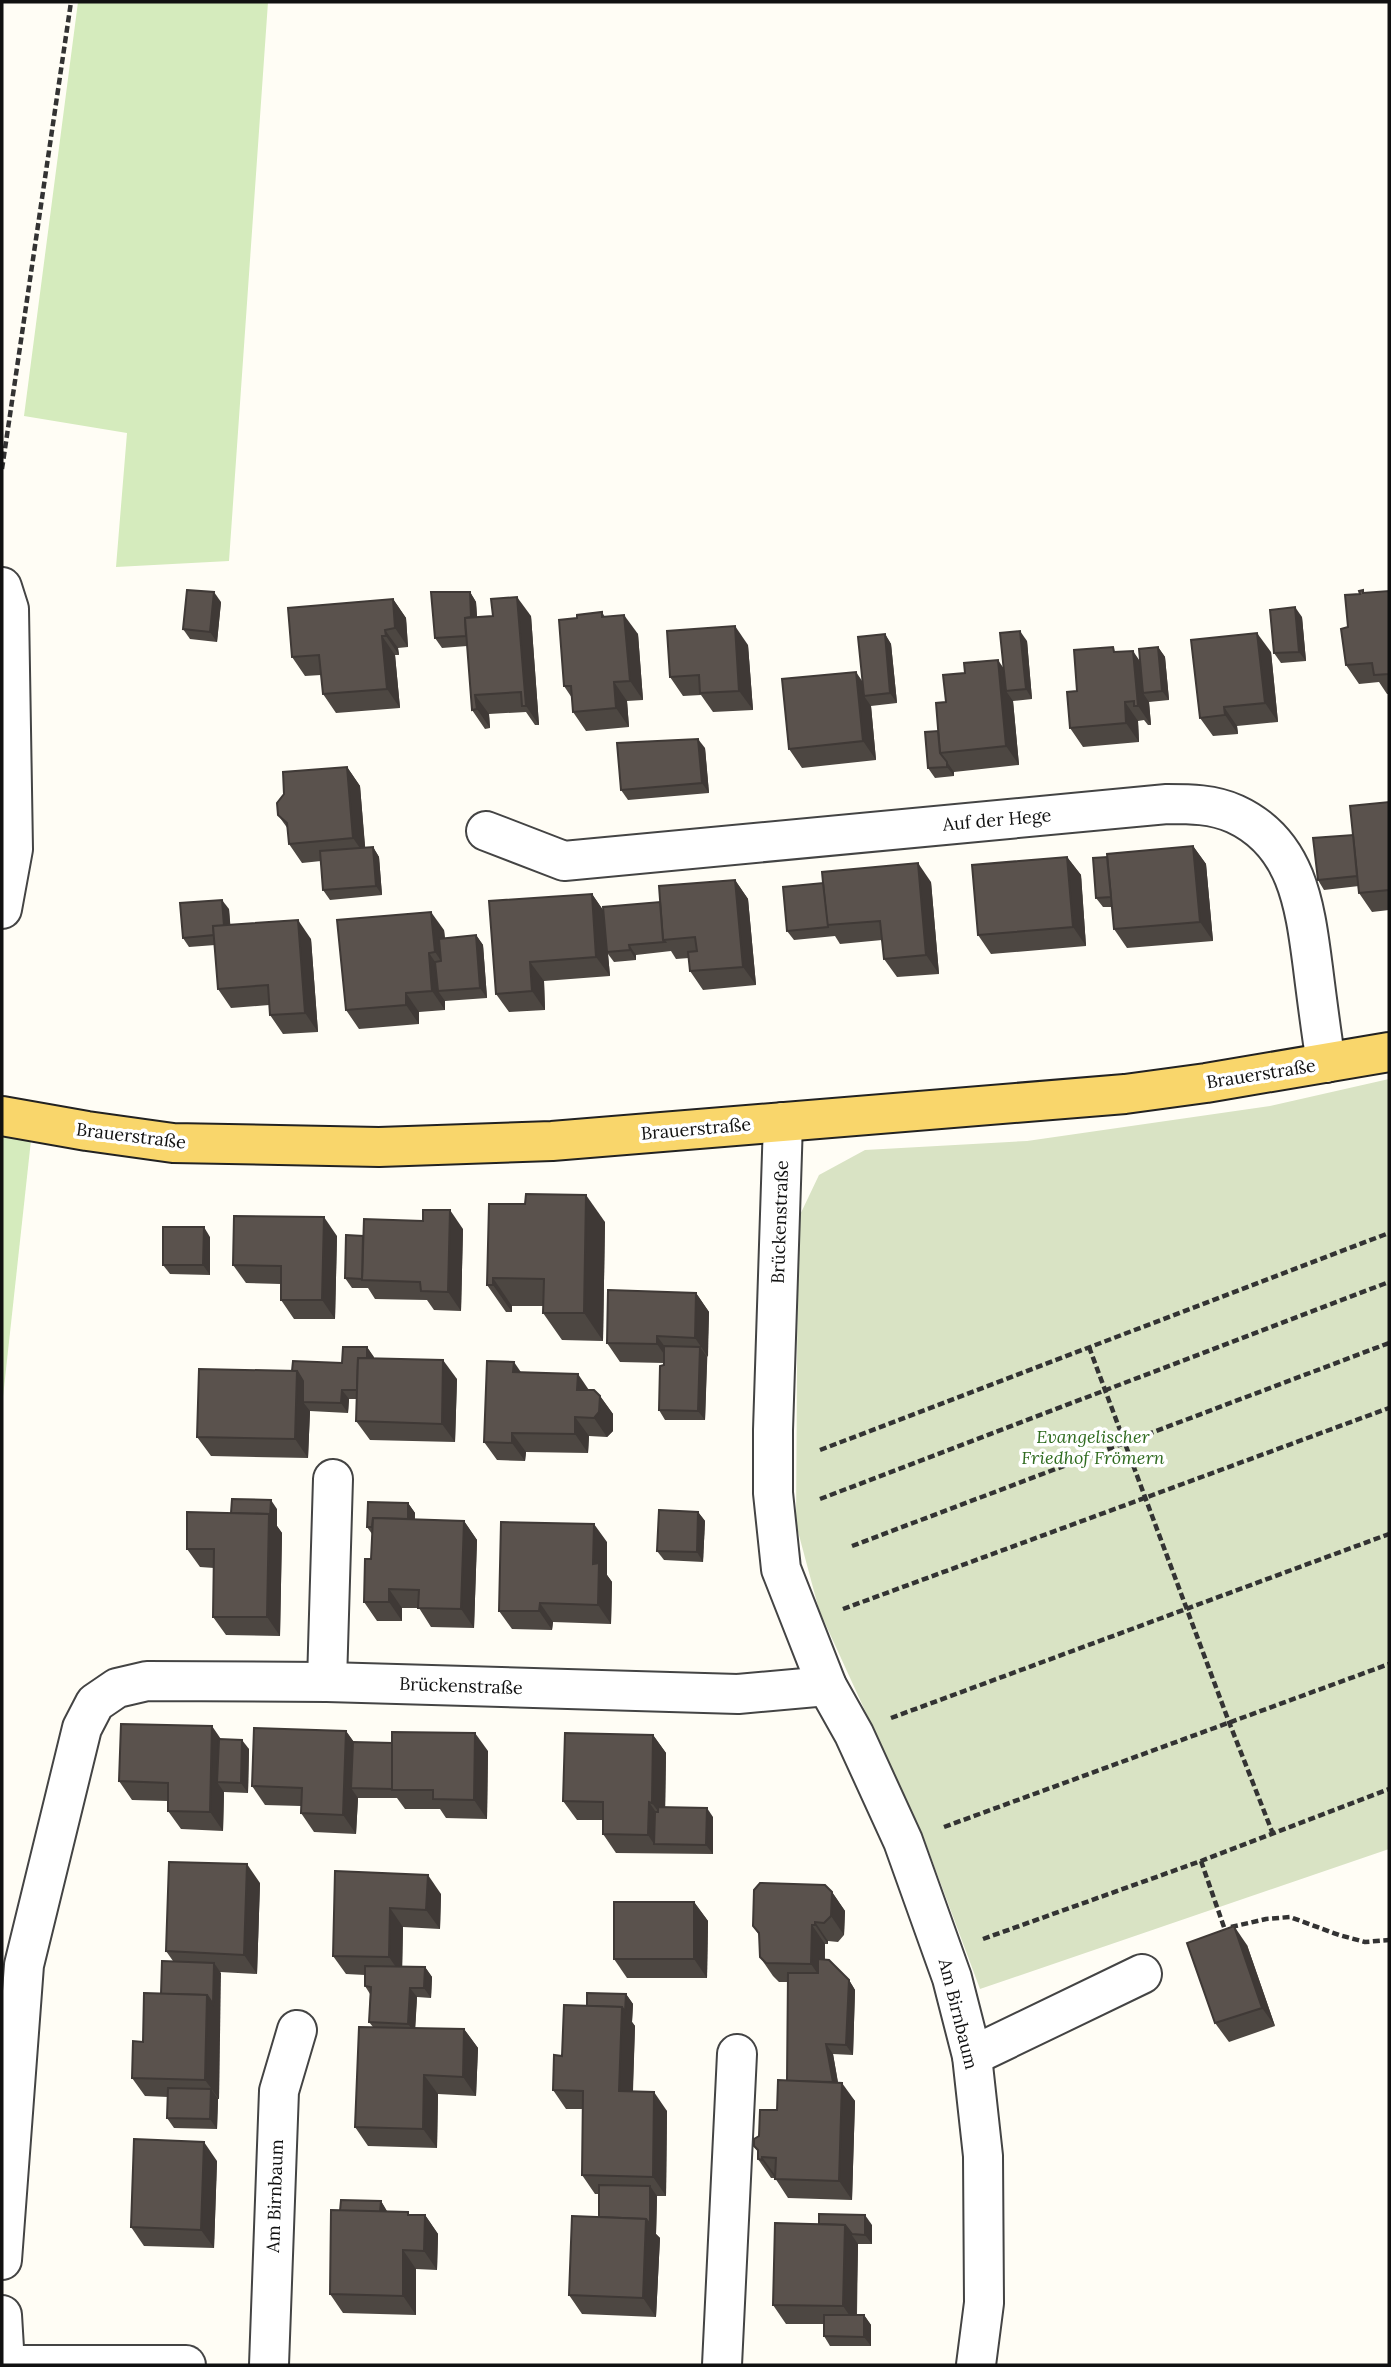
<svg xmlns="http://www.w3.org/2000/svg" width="1391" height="2367" font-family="Lora,serif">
  <rect width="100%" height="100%" fill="#fffdf5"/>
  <g fill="#d5ebbd">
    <polygon points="78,2 268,2 229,561 116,567 127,433 24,416"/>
    <polygon points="2,1125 32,1131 2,1406"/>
  </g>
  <polygon fill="#d9e3c4" points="1389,1079 1389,1849 980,1989 926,1844 819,1610 796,1524 798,1219 819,1175 865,1150 1027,1141 1270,1106"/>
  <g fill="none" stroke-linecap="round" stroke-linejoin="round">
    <defs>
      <g id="minor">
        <polyline points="2,587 9,609 13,849 2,909"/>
        <path d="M486 831 564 861 1167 804C1190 804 1213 804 1235 814 1298 843 1305 907 1313 968 1317 1000 1321 1031 1326 1063"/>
        <polyline points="783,1122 773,1430 773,1493 781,1569 827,1686 854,1734 903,1841 952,1978 972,2056 983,2156 984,2303 976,2365"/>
        <polyline points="327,1682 333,1479"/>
        <polyline points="972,2056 1142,1974"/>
        <polyline points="2,2260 24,1965 82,1728 95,1703 117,1688 147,1681 327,1682 738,1694 827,1686"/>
        <polyline points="2,2315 5,2365"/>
        <polyline points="5,2365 186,2365"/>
        <polyline points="269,2365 279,2091 297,2030"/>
        <polyline points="722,2365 737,2054"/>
      </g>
      <polyline id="major" points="2,1116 87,1131 173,1143 379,1147 552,1141 1125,1094 1206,1083 1389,1052"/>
    </defs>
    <use href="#minor" stroke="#444" stroke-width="42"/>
    <use href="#major" stroke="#222" stroke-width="42"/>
    <g stroke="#333" stroke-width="4.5" stroke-dasharray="7 3.5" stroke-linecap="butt">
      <polyline points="2,469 71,2"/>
      <polyline points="1089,1347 1229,1722 1273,1834"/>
      <polyline points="820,1450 1389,1233"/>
      <polyline points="820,1499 1389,1282"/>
      <polyline points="852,1546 1389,1343"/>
      <polyline points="843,1609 1389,1408"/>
      <polyline points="891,1718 1389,1534"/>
      <polyline points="944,1827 1389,1664"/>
      <polyline points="1201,1861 1225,1930"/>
      <polyline points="1231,1927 1266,1919 1290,1917 1339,1935 1365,1942 1389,1940"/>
      <polyline points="983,1939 1201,1861 1389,1789"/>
    </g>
    <use href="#minor" stroke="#fff" stroke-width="38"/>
    <use href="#major" stroke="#f9d66b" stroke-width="38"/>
  </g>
  <g fill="#4d4742">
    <polygon points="1389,591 1389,694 1387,694 1379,682 1359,684 1346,665 1348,627 1365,593"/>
    <polygon points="470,592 476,602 477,617 531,616 539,725 535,725 526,712 489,714 490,728 485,729 472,710 467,646 442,648 435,638"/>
    <polygon points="393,599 406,618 408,647 398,648 399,655 395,655 400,708 336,713 323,694 321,675 305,676 292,657"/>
    <polygon points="221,602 217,642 190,639 183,629"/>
    <polygon points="602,612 605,617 638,634 643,700 627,701 629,727 586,731 573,712 572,698 564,686 577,618"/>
    <polygon points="1302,617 1306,661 1281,663 1274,653"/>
    <polygon points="885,634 891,644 897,703 871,706 876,760 802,768 789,749 862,681"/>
    <polygon points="1027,641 1032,699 1013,701 1019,765 954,772 954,776 935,778 928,768 946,702 1004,669"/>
    <polygon points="748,645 753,710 713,712 701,695 683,696 670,677"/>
    <polygon points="1158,647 1165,657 1169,700 1149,702 1151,725 1148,725 1144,720 1138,721 1139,742 1083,747 1070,728 1077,691 1116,652 1140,661"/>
    <polygon points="1271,652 1278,722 1237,726 1238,734 1213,736 1200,718"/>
    <polygon points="705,748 709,793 628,800 621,790"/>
    <polygon points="347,767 360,786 365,848 373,847 379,857 382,895 330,900 323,890 321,861 302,863 289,844 288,829 278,815"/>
    <polygon points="1389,802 1389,910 1372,912 1359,893 1359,886 1324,890 1318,880 1353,835"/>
    <polygon points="1193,846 1206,864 1213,941 1127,948 1114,929 1112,907 1103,907 1096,898 1107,857"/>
    <polygon points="1067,857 1081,875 1086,946 991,954 978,935"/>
    <polygon points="735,880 748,899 756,985 703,990 690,971 689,958 676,959 671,951 636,955 636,960 614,962 608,954 610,976 544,981 545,1010 509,1012 496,994 592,894 603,910 660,902"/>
    <polygon points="931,882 939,974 897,977 884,959 882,940 840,944 835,936 794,940 787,931"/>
    <polygon points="229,909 230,925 311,939 318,1032 283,1034 270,1015 269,1005 231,1008 218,989 215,945 189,947 183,938"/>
    <polygon points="444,930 445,938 476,935 483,945 487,998 445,1001 445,1010 419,1012 419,1024 359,1029 346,1010"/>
    <polygon points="489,1204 605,1222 603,1341 562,1340 543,1313 543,1306 512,1306 512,1312 506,1312 487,1285"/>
    <polygon points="463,1229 461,1311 434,1310 427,1300 375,1299 368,1288 352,1288 345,1278 363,1236"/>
    <polygon points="337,1236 335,1319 294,1319 281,1300 281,1284 246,1283 233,1265"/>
    <polygon points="210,1237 210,1275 170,1274 163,1265"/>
    <polygon points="696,1293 709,1312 705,1420 665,1420 659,1410 664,1363 620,1362 607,1343"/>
    <polygon points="367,1347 374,1358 457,1379 455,1442 370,1440 356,1421 357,1399 349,1399 348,1413 310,1411 308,1458 211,1456 197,1437 292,1371 342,1363"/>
    <polygon points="521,1372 589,1390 600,1396 613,1414 613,1431 607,1437 589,1436 588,1453 526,1452 525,1461 497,1460 484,1442"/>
    <polygon points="408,1503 415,1513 415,1519 464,1521 477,1540 474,1628 431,1627 419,1608 402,1608 402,1621 377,1621 364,1602 371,1559 372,1534 367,1527"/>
    <polygon points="277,1509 277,1526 282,1533 280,1636 226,1635 213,1617 214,1568 200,1567 187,1549 231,1513"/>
    <polygon points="698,1512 705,1521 703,1562 664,1560 657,1551"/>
    <polygon points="607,1542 607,1575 612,1582 611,1624 553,1622 552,1630 512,1629 499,1611"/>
    <polygon points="346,1731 354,1742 488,1751 487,1819 446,1818 440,1809 405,1809 397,1798 358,1798 356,1834 314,1832 301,1813 301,1806 265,1805 252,1786"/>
    <polygon points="653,1735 666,1753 665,1807 713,1817 713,1854 616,1853 603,1834 603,1820 577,1820 563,1801"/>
    <polygon points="221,1739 249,1749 248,1793 224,1792 223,1831 181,1829 168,1811 168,1801 132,1800 119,1781"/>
    <polygon points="335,1871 441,1894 440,1929 403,1927 402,1967 425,1967 432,1977 431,1998 417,1997 415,2028 464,2029 478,2048 476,2096 438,2094 437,2148 368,2146 355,2127 373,2027 369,2022 370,1994 365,1986 365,1975 346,1974 333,1956"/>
    <polygon points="260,1883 257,1974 220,1972 219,2099 218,2099 217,2129 174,2128 167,2118 168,2097 145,2096 132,2078 143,2042 173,1961 166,1951"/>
    <polygon points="832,1892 845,1911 844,1935 838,1942 828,1941 828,1944 825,1944 825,1959 849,1980 855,1990 853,2055 833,2054 838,2082 855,2101 852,2200 788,2198 775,2178 771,2178 758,2159 758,2152 754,2146 759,2136 777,2110 787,2081 788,1982 779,1982 773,1976 760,1957 759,1935 753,1926"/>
    <polygon points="694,1902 708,1921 707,1978 627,1978 614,1959"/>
    <polygon points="1247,1945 1275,2026 1229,2042 1215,2023"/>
    <polygon points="626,1994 633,2004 632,2022 635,2026 633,2092 667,2111 666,2196 657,2196 656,2234 660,2238 656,2317 582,2314 569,2295 599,2217 599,2194 595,2194 582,2175 583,2109 566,2109 553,2090 562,2056 587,2006"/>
    <polygon points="217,2161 214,2248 144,2246 131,2227"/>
    <polygon points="381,2201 387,2212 408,2212 409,2215 425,2215 438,2234 437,2270 416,2269 416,2315 343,2313 330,2294"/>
    <polygon points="775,2223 872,2225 872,2244 858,2244 857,2315 864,2315 871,2325 871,2346 830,2346 824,2336 824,2324 786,2324 773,2305"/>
  </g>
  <g fill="#3f3936">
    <polygon points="214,592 221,602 217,642 210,632"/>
    <polygon points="470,592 476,602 479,645 472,635"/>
    <polygon points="517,597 531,616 539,725 526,706"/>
    <polygon points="393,599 406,618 408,647 395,628"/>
    <polygon points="1295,607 1302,617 1306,661 1299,652"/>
    <polygon points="624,615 638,634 643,700 630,681"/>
    <polygon points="735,626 748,645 753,710 739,691"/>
    <polygon points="385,630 398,648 399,655 386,636"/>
    <polygon points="1020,631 1027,641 1032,699 1026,689"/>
    <polygon points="1257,633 1271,652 1278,722 1265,703"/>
    <polygon points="885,634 891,644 897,703 890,693"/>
    <polygon points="382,636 395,655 400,708 387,689"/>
    <polygon points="1158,647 1165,657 1169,700 1162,691"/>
    <polygon points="1133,651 1146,670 1143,693 1149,702 1151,725 1138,706"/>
    <polygon points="998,660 1011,679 1006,691 1013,701 1019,765 1006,746"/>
    <polygon points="856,672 869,691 864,696 871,706 876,760 863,741"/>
    <polygon points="614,682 627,701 629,727 616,708"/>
    <polygon points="475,695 489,714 490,728 477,709"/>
    <polygon points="1125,702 1138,721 1139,742 1126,723"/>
    <polygon points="1224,707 1237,726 1238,734 1225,715"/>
    <polygon points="698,739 705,748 709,793 702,783"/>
    <polygon points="947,762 954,772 954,776 947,767"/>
    <polygon points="347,767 360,786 366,857 353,838"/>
    <polygon points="1193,846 1206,864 1213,941 1200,922"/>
    <polygon points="373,847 379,857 382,895 376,886"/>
    <polygon points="1067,857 1081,875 1086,946 1073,927"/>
    <polygon points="918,863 931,882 939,974 926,955"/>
    <polygon points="735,880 748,899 756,985 743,967"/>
    <polygon points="592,894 605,913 607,952 608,954 610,976 596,957"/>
    <polygon points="222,900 229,909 232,944 225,934"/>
    <polygon points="431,912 444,930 448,971 435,952"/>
    <polygon points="298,920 311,939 318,1032 305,1013"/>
    <polygon points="476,935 483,945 487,998 480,988"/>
    <polygon points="629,945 636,955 636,960 630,950"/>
    <polygon points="429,953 442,972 438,991 445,1001 445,1010 432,991"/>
    <polygon points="530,962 544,981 545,1010 532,991"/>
    <polygon points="406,993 419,1012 419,1024 406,1005"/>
    <polygon points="586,1195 605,1222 603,1341 584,1313"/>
    <polygon points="450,1210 463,1229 461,1311 448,1292"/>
    <polygon points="324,1217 337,1236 335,1319 322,1300"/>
    <polygon points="204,1227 210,1237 210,1275 203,1265"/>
    <polygon points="493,1278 512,1306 512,1312 493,1285"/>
    <polygon points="696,1293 709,1312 708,1357 695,1338"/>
    <polygon points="657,1336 671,1355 670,1363 657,1344"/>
    <polygon points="367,1347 374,1357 371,1400 364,1390"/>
    <polygon points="700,1347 707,1357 705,1420 698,1411"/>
    <polygon points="443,1360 457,1379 455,1442 442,1424"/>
    <polygon points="514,1362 527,1381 513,1372"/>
    <polygon points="297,1371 310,1390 303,1402 310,1411 308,1458 295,1439"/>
    <polygon points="578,1374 591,1393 577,1390"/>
    <polygon points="342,1390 349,1399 348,1413 341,1403"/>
    <polygon points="600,1396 613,1414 613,1431 607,1437 594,1418"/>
    <polygon points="575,1417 589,1436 588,1453 575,1434"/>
    <polygon points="512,1433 526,1452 525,1461 512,1443"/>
    <polygon points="271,1500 277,1509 277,1526 282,1533 280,1636 267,1617 269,1514"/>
    <polygon points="408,1503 415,1513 414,1538 408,1528"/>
    <polygon points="698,1512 705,1521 703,1562 697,1552"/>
    <polygon points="464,1521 477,1540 474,1628 461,1609"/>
    <polygon points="594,1524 607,1542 607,1575 612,1582 611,1624 598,1605 593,1564"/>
    <polygon points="389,1589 402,1608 402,1621 389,1602"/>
    <polygon points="540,1603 553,1622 552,1630 539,1611"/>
    <polygon points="212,1726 225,1745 217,1782 224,1792 223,1831 210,1812"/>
    <polygon points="346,1731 359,1750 351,1788 358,1798 356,1834 343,1815"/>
    <polygon points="475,1733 488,1751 487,1819 474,1800"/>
    <polygon points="653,1735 666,1753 665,1821 652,1803"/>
    <polygon points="242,1740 249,1749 248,1793 241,1783"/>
    <polygon points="649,1802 662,1821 654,1844 648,1835"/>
    <polygon points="707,1808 713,1817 713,1854 706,1845"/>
    <polygon points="247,1864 260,1883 257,1974 244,1955"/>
    <polygon points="428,1875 441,1894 440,1929 426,1910"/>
    <polygon points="832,1892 845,1911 844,1935 831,1916"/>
    <polygon points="694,1902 708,1921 707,1978 694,1959"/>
    <polygon points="390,1908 403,1927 402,1976 389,1957"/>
    <polygon points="815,1922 828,1941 828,1944 815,1925"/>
    <polygon points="812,1925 825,1944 824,1983 811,1964"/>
    <polygon points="1234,1926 1247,1945 1275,2026 1262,2008"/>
    <polygon points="214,1963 221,1973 219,2099 205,2080 207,1995"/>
    <polygon points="425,1967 432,1977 431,1998 424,1988"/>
    <polygon points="849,1980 855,1990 853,2055 846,2045"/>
    <polygon points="410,1988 417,1997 415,2033 408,2024"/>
    <polygon points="626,1994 633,2004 632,2022 635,2026 632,2110 619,2091 622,2007"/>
    <polygon points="464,2029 478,2048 476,2096 463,2077"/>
    <polygon points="826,2044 833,2054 841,2101 835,2091"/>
    <polygon points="424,2075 438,2094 437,2148 423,2129"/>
    <polygon points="842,2083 855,2101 852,2200 839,2181"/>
    <polygon points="211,2089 218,2099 217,2129 210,2119"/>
    <polygon points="654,2092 667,2111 666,2196 653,2177"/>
    <polygon points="204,2142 217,2161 214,2248 201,2230"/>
    <polygon points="762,2157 775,2175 775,2178 762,2160"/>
    <polygon points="650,2186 657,2196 656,2234 660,2238 656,2317 643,2298 646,2219"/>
    <polygon points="381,2201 387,2211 387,2230 380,2220"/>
    <polygon points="425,2215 438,2234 437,2270 424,2251"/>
    <polygon points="865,2215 872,2225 872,2244 865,2235"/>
    <polygon points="845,2225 858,2244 856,2325 843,2306"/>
    <polygon points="403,2250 416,2269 416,2315 403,2296"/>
    <polygon points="864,2315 871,2325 871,2346 864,2337"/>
  </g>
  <g fill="#5a524d" stroke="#3f3936" stroke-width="2">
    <polygon points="187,590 214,592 210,632 183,629"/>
    <polygon points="1363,590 1363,593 1389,591 1389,674 1374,675 1372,663 1346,665 1341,629 1348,627 1345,595 1360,594 1359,591"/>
    <polygon points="431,592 470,592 471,617 465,618 466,636 435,638"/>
    <polygon points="517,597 526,706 522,706 521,692 475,695 477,709 472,710 465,618 493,616 491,599"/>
    <polygon points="393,599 395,628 385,630 386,636 382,636 387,689 323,694 319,655 292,657 288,608"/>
    <polygon points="1295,607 1299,652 1274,653 1270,610"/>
    <polygon points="602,612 602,617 624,615 630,681 614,682 616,708 573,712 571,686 564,686 559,620 577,618 577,615"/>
    <polygon points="735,626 739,691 700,693 699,675 670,677 667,631"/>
    <polygon points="1020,631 1026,689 1006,691 1000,633"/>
    <polygon points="1257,633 1265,703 1224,707 1225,715 1200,718 1191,640"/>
    <polygon points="885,634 890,693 864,696 858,637"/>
    <polygon points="1113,647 1114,652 1133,651 1138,706 1134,706 1134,701 1125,702 1126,723 1070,728 1067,692 1077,691 1074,650"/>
    <polygon points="1158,647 1162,691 1143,693 1139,649"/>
    <polygon points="998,660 1006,746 940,753 936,703 946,702 943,675 965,673 964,663"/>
    <polygon points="856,672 863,741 789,749 782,679"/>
    <polygon points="938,731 940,753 947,762 947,767 928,768 925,732"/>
    <polygon points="698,739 702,783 621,790 617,743"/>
    <polygon points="347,767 353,838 289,844 287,823 278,815 277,803 284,794 283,772"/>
    <polygon points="1389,802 1389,890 1359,893 1350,806"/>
    <polygon points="1353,835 1357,876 1318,880 1313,838"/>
    <polygon points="1193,846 1200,922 1114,929 1107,854"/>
    <polygon points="373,847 376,886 323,890 320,851"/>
    <polygon points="1067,857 1073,927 978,935 972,865"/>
    <polygon points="1107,857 1111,897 1096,898 1093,858"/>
    <polygon points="918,863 926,955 884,959 880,921 827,925 822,872"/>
    <polygon points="735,880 743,967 690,971 688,952 697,951 695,937 663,940 659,886"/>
    <polygon points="823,883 828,927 787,931 783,887"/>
    <polygon points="592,894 596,957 530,962 532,991 496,994 489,901"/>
    <polygon points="222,900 224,926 213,926 214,935 183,938 180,903"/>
    <polygon points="660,902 663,940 665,942 629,945 630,950 607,952 603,907"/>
    <polygon points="431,912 435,952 429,953 432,991 406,993 406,1005 346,1010 337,920"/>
    <polygon points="298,920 305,1013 270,1015 268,985 218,989 213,926"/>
    <polygon points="476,935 480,988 438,991 435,962 441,961 439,939"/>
    <polygon points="526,1194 586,1195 584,1313 543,1313 544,1279 493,1278 493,1285 487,1285 489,1204 525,1204"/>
    <polygon points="423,1210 450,1210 448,1292 421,1291 420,1282 362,1280 364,1219 423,1221"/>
    <polygon points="234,1216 324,1217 322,1300 281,1300 281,1266 233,1265"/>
    <polygon points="163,1227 204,1227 203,1265 163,1265"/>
    <polygon points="346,1235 363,1236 362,1279 345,1278"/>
    <polygon points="608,1290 696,1293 695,1338 657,1336 657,1344 607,1343"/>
    <polygon points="664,1346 700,1347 698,1411 659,1410 660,1366 664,1365"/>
    <polygon points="343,1347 367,1347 367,1358 358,1358 357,1390 342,1390 341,1403 303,1402 303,1381 297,1371 292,1371 293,1361 342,1363"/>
    <polygon points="358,1358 443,1360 442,1424 356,1421"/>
    <polygon points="487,1361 514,1362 513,1372 578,1374 577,1390 594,1390 600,1396 599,1412 594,1418 575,1417 575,1434 512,1433 512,1443 484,1442"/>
    <polygon points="199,1369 297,1371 295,1439 197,1437"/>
    <polygon points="232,1499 271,1500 270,1516 269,1514 231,1513"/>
    <polygon points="368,1502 408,1503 408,1519 373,1518 372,1527 367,1527"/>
    <polygon points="659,1510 698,1512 697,1552 657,1551"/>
    <polygon points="187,1512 269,1514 267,1617 213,1617 214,1549 187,1549"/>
    <polygon points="373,1518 464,1521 461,1609 418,1608 419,1590 389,1589 389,1602 364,1602 365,1559 371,1559"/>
    <polygon points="501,1522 594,1524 593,1564 599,1563 598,1605 540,1603 539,1611 499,1611"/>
    <polygon points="121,1724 212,1726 210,1812 168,1811 168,1783 119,1781"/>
    <polygon points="254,1728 346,1731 343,1815 301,1813 302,1788 252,1786"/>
    <polygon points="392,1732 475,1733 474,1800 433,1799 433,1790 392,1790"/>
    <polygon points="565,1733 653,1735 652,1803 649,1802 648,1835 603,1834 603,1802 563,1801"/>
    <polygon points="219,1739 242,1740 241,1783 217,1782"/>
    <polygon points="353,1742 392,1743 392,1789 351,1788"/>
    <polygon points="658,1807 707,1808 706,1845 654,1844 655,1812 658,1812"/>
    <polygon points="169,1862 247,1864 244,1955 166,1951"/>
    <polygon points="335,1871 428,1875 426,1910 390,1908 389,1957 333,1956"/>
    <polygon points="760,1883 825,1885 832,1892 831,1916 824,1923 815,1922 815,1925 812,1925 811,1964 766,1963 760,1957 759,1933 753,1926 754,1890"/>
    <rect x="614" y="1902" width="80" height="57"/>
    <polygon points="1234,1926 1262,2008 1215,2023 1187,1943"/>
    <polygon points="818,1959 829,1960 849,1980 846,2045 826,2044 833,2082 787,2081 788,1973 818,1973"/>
    <polygon points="162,1961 214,1963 213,2004 207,1995 161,1994"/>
    <polygon points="365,1966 425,1967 424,1988 410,1988 408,2024 369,2022 371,1987 365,1986"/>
    <polygon points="144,1993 207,1995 205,2080 132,2078 133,2041 143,2042"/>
    <polygon points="587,1993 626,1994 625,2012 622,2007 587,2006"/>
    <polygon points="564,2005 622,2007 619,2091 654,2092 653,2177 582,2175 583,2091 553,2090 554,2055 562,2056"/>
    <polygon points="359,2027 464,2029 463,2077 424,2075 423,2129 355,2127"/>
    <polygon points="778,2080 842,2083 839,2181 775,2179 776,2158 762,2157 762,2160 758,2159 758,2150 754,2146 754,2139 759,2136 760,2110 777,2110"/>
    <polygon points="168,2088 211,2089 210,2119 167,2118"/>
    <polygon points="134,2139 204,2142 201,2230 131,2227"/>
    <polygon points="599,2185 650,2186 650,2224 646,2219 599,2217"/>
    <polygon points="341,2200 381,2201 380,2212 340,2211"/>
    <polygon points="331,2210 408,2212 408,2215 425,2215 424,2251 403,2250 403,2296 330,2294"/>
    <polygon points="819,2214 865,2215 865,2235 852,2234 845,2225 819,2224"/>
    <polygon points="572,2216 646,2219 643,2298 569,2295"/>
    <polygon points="775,2223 845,2225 843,2306 773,2305"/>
    <polygon points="824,2315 864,2315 864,2337 824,2336"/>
  </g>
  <g text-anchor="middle" stroke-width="7" stroke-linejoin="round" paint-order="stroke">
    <g font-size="18" fill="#111" stroke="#fff">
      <text transform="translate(997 820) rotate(-5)" y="6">Auf der Hege</text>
      <text transform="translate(1261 1074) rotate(-9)" y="6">Brauerstraße</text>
      <text transform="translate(696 1129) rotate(-5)" y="6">Brauerstraße</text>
      <text transform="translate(131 1136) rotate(7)" y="6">Brauerstraße</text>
      <text transform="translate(780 1222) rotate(-88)" y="6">Brückenstraße</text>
      <text transform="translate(461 1686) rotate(2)" y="6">Brückenstraße</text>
      <text transform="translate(958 2014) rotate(76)" y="6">Am Birnbaum</text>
      <text transform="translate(275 2196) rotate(-88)" y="6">Am Birnbaum</text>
    </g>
    <g font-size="18" font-style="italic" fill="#2f6b1f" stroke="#fff">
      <text x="1093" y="1443">Evangelischer<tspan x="1093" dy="21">Friedhof Frömern</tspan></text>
    </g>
  </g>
  <rect width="1391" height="2367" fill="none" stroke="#111111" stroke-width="7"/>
</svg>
